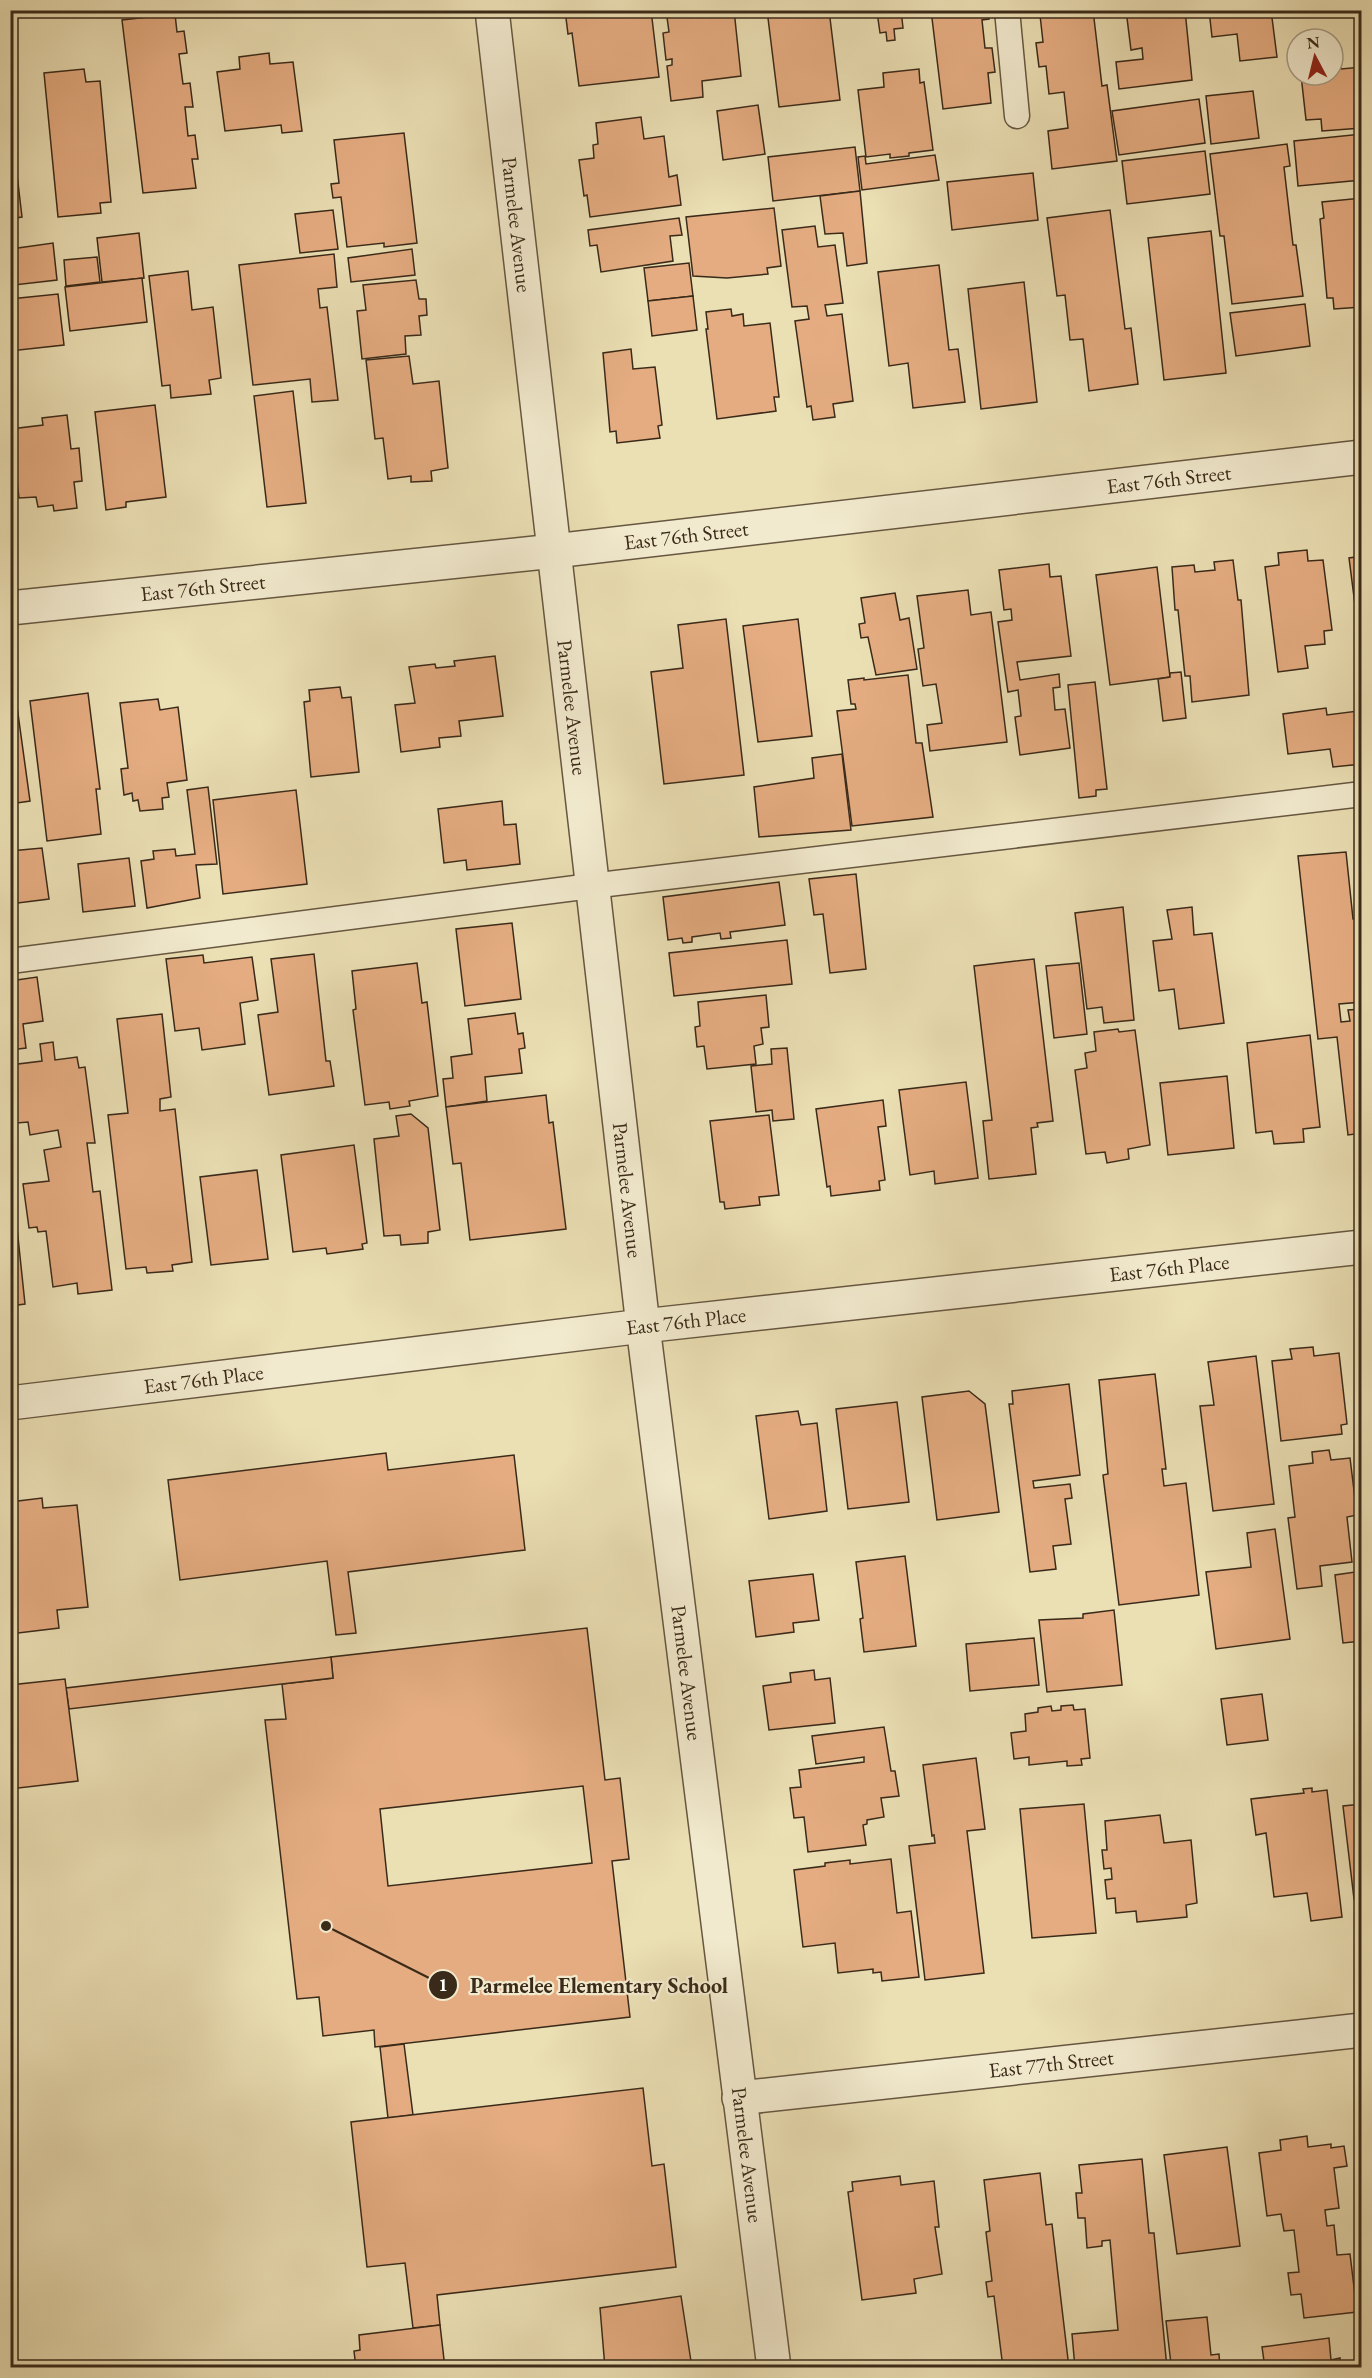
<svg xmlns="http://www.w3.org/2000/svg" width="1372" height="2378" font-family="'EB Garamond',serif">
  <rect width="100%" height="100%" fill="#ebdfb4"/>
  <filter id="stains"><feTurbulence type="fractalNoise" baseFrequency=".00333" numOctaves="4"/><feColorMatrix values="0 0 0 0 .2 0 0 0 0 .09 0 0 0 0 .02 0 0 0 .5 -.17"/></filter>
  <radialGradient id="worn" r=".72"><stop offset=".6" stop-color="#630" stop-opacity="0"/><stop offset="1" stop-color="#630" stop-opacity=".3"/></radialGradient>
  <g fill="#e5ac81" stroke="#3a2a19" stroke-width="1.5" fill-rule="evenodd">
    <polygon points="565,10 651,10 659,77 579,86 572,33 568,34"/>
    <polygon points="666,10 734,10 741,76 702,81 703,97 671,101 667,66 672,65 672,59 666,60 663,33 669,32"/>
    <polygon points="767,10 829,10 840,100 779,107"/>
    <polygon points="860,10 901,10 903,28 894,29 895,40 887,41 886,32 880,33 877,12 861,14"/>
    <polygon points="931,10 988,10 989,19 982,20 985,48 992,48 995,72 988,73 991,103 943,109"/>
    <polygon points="1032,10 1093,10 1102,86 1107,85 1117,161 1052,169 1048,131 1068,128 1064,92 1049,94 1046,66 1039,67 1036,43 1043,42 1040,15 1032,16"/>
    <polygon points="1126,10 1185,10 1192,80 1119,89 1116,62 1143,59 1142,48 1131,50"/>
    <polygon points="1209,10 1271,10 1277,57 1240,61 1237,34 1212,37"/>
    <polygon points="175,14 177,32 184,31 187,53 179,54 183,84 190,83 193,107 185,107 188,136 195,135 198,159 192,159 196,188 143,193 122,20"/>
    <polygon points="269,53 270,64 293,62 302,131 282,133 281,125 225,131 217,72 240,69 239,57"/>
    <polygon points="1333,53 1339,53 1341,69 1362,67 1362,128 1322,131 1321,119 1306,120 1301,75 1333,75"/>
    <polygon points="84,69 86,82 100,81 111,202 100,203 101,213 58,217 44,73"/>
    <polygon points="919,69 920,83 924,82 933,150 909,153 909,156 890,158 890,154 866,157 858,90 884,87 883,73"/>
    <polygon points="1253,91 1259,138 1211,144 1206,96"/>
    <polygon points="1199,99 1205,143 1119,155 1112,111"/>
    <polygon points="758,105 765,154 723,160 717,111"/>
    <polygon points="641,117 644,139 664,136 669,177 677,175 681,205 590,217 587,195 584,196 579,160 594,158 593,145 598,144 596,123"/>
    <polygon points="404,133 417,243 384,247 384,243 347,247 341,197 333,198 331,184 339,183 334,140"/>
    <polygon points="1362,134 1362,180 1298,186 1294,141"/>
    <polygon points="10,140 13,140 22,217 15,218 16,229 10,230"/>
    <polygon points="1287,144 1290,166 1284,167 1293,245 1296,245 1303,296 1232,304 1224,236 1220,236 1210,154"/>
    <polygon points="855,147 860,191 773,201 768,157"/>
    <polygon points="1205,151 1210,194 1127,204 1122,161"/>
    <polygon points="935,155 939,180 862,190 858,157 865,156 866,164"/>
    <polygon points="1033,173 1038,220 952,230 947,182"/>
    <polygon points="860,191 867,263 847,266 843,233 825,234 820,196"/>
    <polygon points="1362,198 1362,307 1334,309 1333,298 1327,298 1320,219 1324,218 1322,202"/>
    <polygon points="774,208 781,266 767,268 768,274 727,278 693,276 686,217"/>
    <polygon points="333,210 338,249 300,253 295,214"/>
    <polygon points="1110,210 1125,329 1131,328 1138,384 1089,391 1083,339 1070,340 1065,295 1057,296 1047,218"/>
    <polygon points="679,218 682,235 670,236 673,261 601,272 597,245 590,246 588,230"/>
    <polygon points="815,226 818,247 835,245 843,303 825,305 827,316 842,314 853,401 833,404 835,417 813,420 811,406 807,407 795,321 809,319 807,306 792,307 782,230"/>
    <polygon points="1211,231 1226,373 1164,380 1148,238"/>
    <polygon points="139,233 144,278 102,282 97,238"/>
    <polygon points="53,243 57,280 14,285 11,249"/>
    <polygon points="412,249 415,275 351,282 348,258"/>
    <polygon points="334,254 337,287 318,289 320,308 327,307 338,400 312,402 310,379 253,385 239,265"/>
    <polygon points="97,257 100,282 66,286 64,260"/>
    <polygon points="689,263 693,296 648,301 644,268"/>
    <polygon points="939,265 949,350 958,349 965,402 913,408 908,363 889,366 878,272"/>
    <polygon points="188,271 192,310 213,307 221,378 209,380 211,394 171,398 170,385 162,386 149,276"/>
    <polygon points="142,278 147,322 70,331 65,287"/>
    <polygon points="416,280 419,299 426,299 427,315 419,316 421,335 405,336 406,354 362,359 357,311 366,310 363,285"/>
    <polygon points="1024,282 1037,402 981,409 968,289"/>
    <polygon points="58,294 64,345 10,351 10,299"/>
    <polygon points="693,296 697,330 652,336 648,301"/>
    <polygon points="1305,304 1310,346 1236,356 1230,313"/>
    <polygon points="731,309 732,316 743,314 744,326 770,323 779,397 774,397 776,411 717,419 706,329 708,329 706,312"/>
    <polygon points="631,349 633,369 655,367 662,425 658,426 660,438 617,443 616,431 610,432 603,353"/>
    <polygon points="409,356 413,384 439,381 448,468 431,471 432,481 411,482 411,476 388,479 383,438 375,439 366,360"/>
    <polygon points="293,391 306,503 267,507 254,396"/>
    <polygon points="155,405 166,497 126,502 126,507 106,510 95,412"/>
    <polygon points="67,415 71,449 79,448 82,481 74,482 77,508 54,511 53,505 38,507 36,497 19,498 11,429 43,425 42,418"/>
    <polygon points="1307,550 1308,561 1323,560 1332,630 1324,631 1325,644 1305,646 1308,668 1278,672 1265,567 1279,565 1278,553"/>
    <polygon points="1362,556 1362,652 1361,652 1349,558"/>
    <polygon points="1233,560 1238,600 1241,600 1249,695 1192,702 1190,676 1185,676 1178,610 1175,610 1172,567 1194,565 1195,572 1215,570 1214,562"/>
    <polygon points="1049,564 1050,577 1061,576 1071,656 1017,662 1020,680 1059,674 1060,687 1053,688 1055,710 1065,709 1070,748 1020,755 1015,717 1021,716 1018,690 1008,692 998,622 1012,620 1011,609 1004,610 999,570"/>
    <polygon points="1157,567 1170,677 1110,685 1096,575"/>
    <polygon points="968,590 971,615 991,612 1007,742 930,751 927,725 942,723 936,684 923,686 918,649 924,648 917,596"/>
    <polygon points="895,593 900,620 909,618 917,669 876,675 868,637 861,638 859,624 865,623 861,598"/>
    <polygon points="726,619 744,775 664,784 651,672 683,668 678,625"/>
    <polygon points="798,619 812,736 758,742 743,626"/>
    <polygon points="495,656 503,716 459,721 461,736 439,738 440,747 401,752 395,705 415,703 409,667 435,664 436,668 455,666 454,661"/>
    <polygon points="1181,672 1186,718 1163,721 1158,679 1170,677 1170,673"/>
    <polygon points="908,675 916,743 922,743 933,817 852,826 837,711 856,709 855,704 851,704 848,680 864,678 864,680"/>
    <polygon points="1095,682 1107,789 1096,790 1096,796 1079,798 1068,685"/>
    <polygon points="340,687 342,698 351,697 359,772 311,777 304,702 310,701 309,690"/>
    <polygon points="88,693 100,789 96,789 101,834 47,841 30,701"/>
    <polygon points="16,699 30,801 10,804 10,700"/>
    <polygon points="158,699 160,710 178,707 187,780 167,783 169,797 162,798 163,809 140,811 138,800 133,801 132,793 124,795 121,769 128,768 120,703"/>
    <polygon points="1326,708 1327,715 1358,711 1362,735 1362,764 1333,767 1330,749 1288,754 1283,714"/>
    <polygon points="842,754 851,830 759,837 754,787 814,778 812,758"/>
    <polygon points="208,787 217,864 196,865 200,898 147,908 141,861 154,859 153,851 175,849 176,856 195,854 187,790"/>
    <polygon points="296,790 307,884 223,894 213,800"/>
    <polygon points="502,801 504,825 516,824 520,864 467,870 466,860 444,863 438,809"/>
    <polygon points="42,848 49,899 10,904 10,851"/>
    <polygon points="1346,852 1353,919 1362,918 1362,1002 1339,1004 1341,1022 1350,1021 1348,1010 1362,1009 1362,1133 1348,1135 1337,1037 1318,1039 1298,856"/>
    <polygon points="129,858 135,906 83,912 78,864"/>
    <polygon points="856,874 866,969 830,973 823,914 814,915 809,879"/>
    <polygon points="779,882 785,925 730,932 731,938 721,939 720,933 692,937 692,942 683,943 682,938 668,940 663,897"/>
    <polygon points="1123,907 1134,1020 1104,1023 1102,1007 1087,1009 1075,913"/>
    <polygon points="1192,907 1194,935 1212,933 1224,1023 1179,1029 1174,989 1159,991 1153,941 1172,939 1167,910"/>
    <polygon points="512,923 521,999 465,1006 456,929"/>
    <polygon points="787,940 792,984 674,996 669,953"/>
    <polygon points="314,954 326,1061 330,1061 334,1086 269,1095 258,1015 278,1012 271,959"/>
    <polygon points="203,955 204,963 252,957 258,1000 240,1003 245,1044 202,1050 199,1028 175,1031 166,959"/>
    <polygon points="1034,959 1053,1121 1037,1123 1038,1127 1031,1128 1036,1174 989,1179 983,1121 992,1120 974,966"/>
    <polygon points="417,963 422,1003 427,1002 438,1096 409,1101 410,1106 390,1109 389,1102 365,1105 353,1010 356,1009 352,971"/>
    <polygon points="1079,963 1087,1034 1054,1038 1046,966"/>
    <polygon points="37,977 43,1021 23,1024 26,1048 10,1050 10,981"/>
    <polygon points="766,995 769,1027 761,1028 763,1044 754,1046 756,1064 707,1069 704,1046 697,1047 695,1027 700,1026 698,1002"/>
    <polygon points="515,1013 518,1034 523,1033 525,1048 519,1049 522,1073 485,1077 487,1101 446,1107 443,1079 453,1078 451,1057 472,1054 468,1019"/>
    <polygon points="162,1014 171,1097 160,1099 160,1111 175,1109 192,1262 172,1265 173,1271 147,1273 146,1267 126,1269 108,1115 128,1113 117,1019"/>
    <polygon points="1118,1029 1119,1032 1135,1030 1150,1145 1128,1149 1129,1159 1107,1163 1105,1152 1086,1154 1075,1070 1087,1068 1085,1053 1096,1051 1094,1032"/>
    <polygon points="1310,1035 1320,1127 1303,1129 1304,1142 1274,1144 1272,1131 1256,1133 1247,1043"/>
    <polygon points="53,1042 55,1060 77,1057 79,1068 85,1067 95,1143 87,1143 93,1192 100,1191 112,1290 78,1294 77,1283 53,1287 46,1231 38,1232 37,1227 29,1228 23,1184 49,1181 44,1150 61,1147 58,1130 30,1135 28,1122 17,1123 10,1065 42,1061 40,1044"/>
    <polygon points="787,1048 794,1119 773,1121 772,1110 756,1112 751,1066 772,1064 771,1049"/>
    <polygon points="1227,1076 1234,1148 1168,1155 1160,1083"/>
    <polygon points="966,1082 978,1178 935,1184 934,1171 910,1175 899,1090"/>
    <polygon points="546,1095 549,1123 553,1122 566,1229 470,1240 461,1163 453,1164 446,1107"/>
    <polygon points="883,1100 886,1126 878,1127 885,1180 879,1181 880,1190 831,1196 830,1186 827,1187 816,1109"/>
    <polygon points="411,1114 428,1128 440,1230 428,1232 428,1243 401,1245 400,1235 384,1236 374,1139 399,1136 396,1116"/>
    <polygon points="769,1115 779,1195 759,1197 760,1205 725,1209 724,1202 720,1202 710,1121"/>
    <polygon points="354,1145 367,1243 362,1244 363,1249 327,1254 326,1248 293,1252 281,1155"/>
    <polygon points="257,1170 268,1259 211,1265 200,1177"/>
    <polygon points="10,1218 16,1218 25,1304 10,1306"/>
    <polygon points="1313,1347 1314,1356 1339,1353 1347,1424 1341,1425 1342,1434 1281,1441 1272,1361 1292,1359 1290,1349"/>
    <polygon points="1256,1356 1274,1504 1213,1511 1200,1406 1214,1405 1208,1362"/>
    <polygon points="1155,1374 1166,1469 1162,1469 1164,1486 1186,1483 1199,1595 1119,1605 1103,1475 1108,1474 1099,1380"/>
    <polygon points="1069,1384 1080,1475 1033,1481 1034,1488 1070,1484 1072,1498 1065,1499 1071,1544 1053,1546 1056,1569 1030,1572 1009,1404 1013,1404 1012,1391"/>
    <polygon points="969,1391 985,1404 999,1512 937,1520 922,1397"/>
    <polygon points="897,1402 909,1502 848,1509 836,1409"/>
    <polygon points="798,1411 801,1425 817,1423 827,1511 769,1519 756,1416"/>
    <polygon points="1329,1450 1331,1460 1350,1458 1357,1515 1347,1517 1352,1562 1320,1566 1322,1586 1297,1589 1288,1518 1295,1517 1289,1466 1313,1463 1312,1452"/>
    <polygon points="386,1453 388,1470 514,1455 525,1550 348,1572 356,1633 336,1635 327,1561 180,1580 168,1480"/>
    <polygon points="42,1498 43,1508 77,1505 88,1607 57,1610 59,1628 10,1634 10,1502"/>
    <polygon points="1275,1529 1290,1639 1216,1649 1206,1572 1251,1567 1247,1533"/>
    <polygon points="905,1556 916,1646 864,1652 860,1619 863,1618 856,1562"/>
    <polygon points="1362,1571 1362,1641 1343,1643 1335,1575"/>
    <polygon points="813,1574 819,1620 793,1623 794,1632 756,1637 749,1581"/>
    <polygon points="1114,1610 1122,1685 1047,1692 1039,1620 1083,1618 1083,1614"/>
    <path d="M587 1628 605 1780 620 1778 629 1859 612 1861 630 2017 375 2047 374 2030 323 2036 319 1997 297 1999 265 1720 286 1719 282 1684 333 1678 331 1657ZM583 1786 592 1863 388 1886 380 1809Z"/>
    <polygon points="1034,1638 1039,1685 970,1691 966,1644"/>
    <polygon points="331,1657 333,1678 69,1709 66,1688"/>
    <polygon points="814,1670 815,1680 830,1678 835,1723 769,1730 763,1686 791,1682 790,1673"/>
    <polygon points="65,1679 78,1781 10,1789 10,1685"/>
    <polygon points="1262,1694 1268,1740 1227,1745 1221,1699"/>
    <polygon points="1073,1705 1074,1710 1085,1709 1090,1758 1081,1759 1082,1765 1067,1766 1067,1761 1029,1765 1029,1757 1014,1759 1011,1733 1026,1731 1025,1714 1038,1712 1038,1708 1051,1706 1052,1711 1061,1710 1061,1706"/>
    <polygon points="884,1727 891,1771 895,1771 899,1796 881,1798 884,1817 867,1820 867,1824 863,1825 866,1845 808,1852 804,1817 794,1818 790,1788 801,1787 799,1770 864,1762 864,1757 816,1764 812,1736"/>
    <polygon points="976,1758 985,1829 967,1831 984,1973 925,1980 909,1846 935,1843 934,1835 932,1836 923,1765"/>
    <polygon points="1312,1788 1312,1792 1327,1790 1342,1917 1311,1921 1307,1893 1274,1897 1266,1833 1256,1835 1251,1799 1304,1793 1303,1789"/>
    <polygon points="1084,1804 1096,1933 1032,1938 1020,1809"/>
    <polygon points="1362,1804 1362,1898 1354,1899 1343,1806"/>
    <polygon points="1160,1815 1164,1843 1191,1840 1197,1903 1186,1905 1187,1917 1137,1922 1136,1911 1116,1913 1115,1898 1107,1899 1105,1880 1112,1879 1111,1868 1104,1869 1102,1850 1107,1850 1105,1821"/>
    <polygon points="891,1859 897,1913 911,1911 919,1977 882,1981 881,1972 873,1973 873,1969 838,1973 835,1943 803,1947 794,1870 825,1866 825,1863 850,1860 850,1864"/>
    <polygon points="404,2044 413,2115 388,2118 380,2047"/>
    <polygon points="643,2088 652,2166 664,2164 676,2267 437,2295 440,2325 413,2328 405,2263 367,2267 351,2122"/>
    <polygon points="1307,2136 1308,2147 1331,2144 1331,2148 1344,2146 1347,2166 1334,2168 1339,2208 1325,2210 1327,2226 1334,2225 1337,2255 1350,2254 1357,2312 1304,2318 1301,2294 1291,2295 1288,2273 1299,2272 1294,2230 1284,2231 1281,2214 1267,2216 1259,2153 1281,2150 1280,2140"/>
    <polygon points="1355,2142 1362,2142 1361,2201"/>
    <polygon points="1227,2147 1240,2246 1177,2254 1164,2155"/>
    <polygon points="1142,2159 1149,2233 1154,2233 1167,2368 1075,2368 1072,2334 1118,2330 1110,2240 1102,2241 1102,2246 1087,2248 1085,2218 1078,2218 1076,2193 1082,2193 1079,2165"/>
    <polygon points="1040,2173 1046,2225 1052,2224 1069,2368 1003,2368 994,2296 988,2297 986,2282 992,2281 986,2232 990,2231 984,2180"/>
    <polygon points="900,2176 901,2185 934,2181 939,2227 935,2227 942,2274 914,2279 916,2293 862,2300 848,2192 853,2191 852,2182"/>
    <polygon points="681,2296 692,2368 605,2368 600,2308"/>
    <polygon points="1207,2317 1211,2355 1219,2354 1220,2368 1176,2368 1175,2363 1171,2364 1166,2321"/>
    <polygon points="440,2325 445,2368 356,2368 354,2351 360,2350 359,2335"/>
    <polygon points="1329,2338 1331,2360 1340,2358 1341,2368 1265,2368 1262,2347"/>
  </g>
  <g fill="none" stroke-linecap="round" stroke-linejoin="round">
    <defs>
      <g id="service">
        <polyline points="1007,10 1017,116"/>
        <polyline points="10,961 591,886 1362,794"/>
      </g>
      <g id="minor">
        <path id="s1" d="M492 10 643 1326 774 2368"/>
        <path id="s2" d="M10 608 554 551 1362 457"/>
        <path id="s3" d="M10 1403 643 1326 1362 1247"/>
        <path id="s4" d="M739 2098 1362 2030"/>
      </g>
    </defs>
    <use href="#service" stroke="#665740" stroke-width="27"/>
    <use href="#minor" stroke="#665740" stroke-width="36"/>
    <use href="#service" stroke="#f2eace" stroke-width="24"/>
    <use href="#minor" stroke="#f2eace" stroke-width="33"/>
  </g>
  <g text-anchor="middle" stroke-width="4.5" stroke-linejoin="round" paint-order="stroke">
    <g font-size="21" fill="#3a2a19" stroke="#f2eace">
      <text dy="7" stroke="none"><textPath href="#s1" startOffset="216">Parmelee Avenue</textPath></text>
      <text dy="7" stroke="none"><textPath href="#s2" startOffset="1166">East 76th Street</textPath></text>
      <text dy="7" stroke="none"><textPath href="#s2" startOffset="680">East 76th Street</textPath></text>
      <text dy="7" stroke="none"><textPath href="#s2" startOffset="194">East 76th Street</textPath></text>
      <text dy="7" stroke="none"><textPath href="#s1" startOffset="702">Parmelee Avenue</textPath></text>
      <text dy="7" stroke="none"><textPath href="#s1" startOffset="1188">Parmelee Avenue</textPath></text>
      <text dy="7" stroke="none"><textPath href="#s3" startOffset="1167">East 76th Place</textPath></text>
      <text dy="7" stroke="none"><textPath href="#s3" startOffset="681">East 76th Place</textPath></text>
      <text dy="7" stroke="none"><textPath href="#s3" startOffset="195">East 76th Place</textPath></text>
      <text dy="7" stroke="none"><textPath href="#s1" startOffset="1674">Parmelee Avenue</textPath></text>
      <text dy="7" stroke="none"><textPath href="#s4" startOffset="314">East 77th Street</textPath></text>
      <text dy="7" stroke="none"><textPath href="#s1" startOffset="2160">Parmelee Avenue</textPath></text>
    </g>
  </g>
  <path fill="none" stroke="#3a2a19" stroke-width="2" d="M326 1926L443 1985"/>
  <g fill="#3a2a19" stroke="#f2eace" stroke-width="2">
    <circle cx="326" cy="1926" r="6"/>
    <circle cx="443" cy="1985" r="15"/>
  </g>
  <g font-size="18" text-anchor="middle" font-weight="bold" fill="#fff">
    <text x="443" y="1991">1</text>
  </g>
  <g font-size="22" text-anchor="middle" font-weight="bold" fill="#3a2a19" stroke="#f2eace" stroke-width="4.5" stroke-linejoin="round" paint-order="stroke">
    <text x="599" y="1993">Parmelee Elementary School</text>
  </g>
  <rect width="1372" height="2378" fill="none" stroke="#ebdfb4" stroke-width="36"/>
  <rect x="12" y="12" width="1348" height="2354" fill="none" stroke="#3a2a19" stroke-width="3"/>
  <rect x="18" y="18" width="1336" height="2342" fill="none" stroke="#3a2a19" stroke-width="1.5"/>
  <g transform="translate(1315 57) rotate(353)"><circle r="28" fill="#f2eace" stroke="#a89d86" stroke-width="1.5"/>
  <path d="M0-4.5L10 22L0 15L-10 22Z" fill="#8f2418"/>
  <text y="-9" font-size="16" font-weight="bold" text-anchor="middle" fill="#3a2a19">N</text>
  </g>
  <rect width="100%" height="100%" filter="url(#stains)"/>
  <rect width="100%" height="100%" fill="url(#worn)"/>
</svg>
